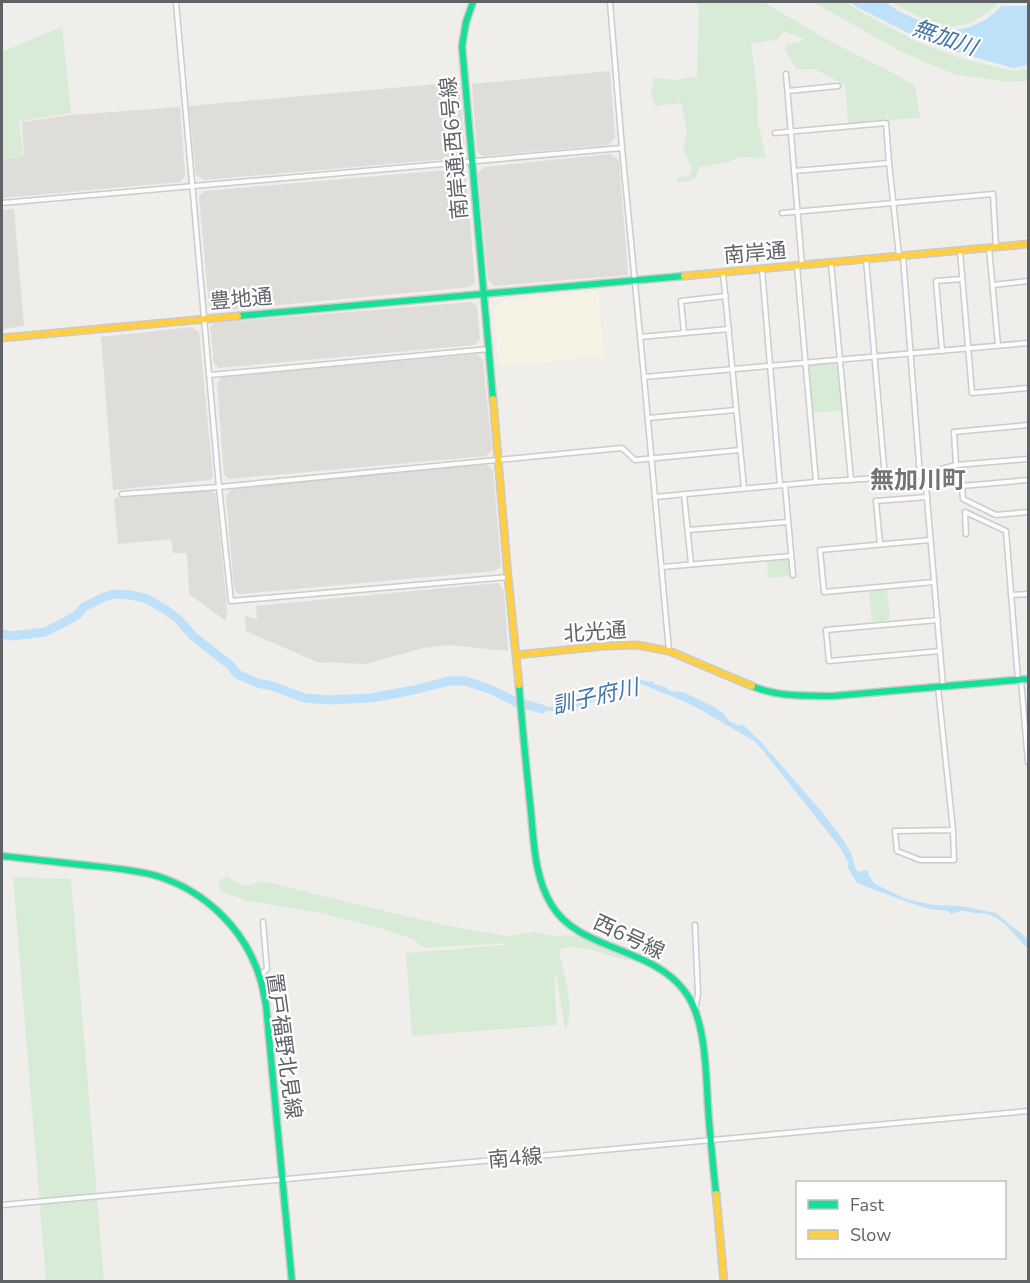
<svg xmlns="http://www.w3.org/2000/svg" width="1030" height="1283" font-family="'Nunito Sans','Noto Sans JP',sans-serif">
  <rect width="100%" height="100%" fill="#efeeea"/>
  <polygon fill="#f7f3e4" points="598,291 604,356 499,366 494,311 503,300"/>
  <g fill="#dfddda">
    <polygon points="610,71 615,137 609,145 483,156 477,152 472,84"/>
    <polygon points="459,82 465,149 458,158 204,180 196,175 189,106"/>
    <polygon points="180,107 185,175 180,182 2,198 2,159 24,156 22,122 71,115"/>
    <polygon points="610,154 619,160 628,275 494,286 488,279 478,172 485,167"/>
    <polygon points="459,169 466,175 475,282 470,287 216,311 209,306 199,196 205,191"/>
    <polygon points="14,209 24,326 2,329 2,210"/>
    <polygon points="471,302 477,306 480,339 475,345 219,368 214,364 210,327 214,323"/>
    <polygon points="192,327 199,332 213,477 210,480 113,490 101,337"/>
    <polygon points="477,354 483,360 492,450 486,456 229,479 224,474 217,383 222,377"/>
    <polygon points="486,464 493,470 501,566 495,571 239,594 234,589 226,496 232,489"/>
    <polygon points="211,490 216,494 227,609 226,621 189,594 187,553 173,553 171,539 118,544 114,498"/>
    <polygon points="498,583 504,591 508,651 449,645 423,648 366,664 317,662 246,631 245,616 257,619 256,606"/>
  </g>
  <g fill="#d8ebd6">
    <path d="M696 2H763L828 40 893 73 915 86 920 118 888 120 886 111V123L848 126 846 88 844 84 814 69 797 70 785 49 786 44 800 42 804 39 784 31 777 40 751 43 757 92 758 124 766 158 739 157 729 162 699 167C696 182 692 181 677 182V178L689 176 692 169 683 148 687 130 681 103 655 106 651 93 654 78 676 80 697 76 699 7Z"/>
    <polygon points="813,2 846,2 858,10 917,42 963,59 1013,71 1028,69 1028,81 1009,82 953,74 900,51"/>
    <polygon points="890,2 992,2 999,3 972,23 949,27 918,16"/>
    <polygon points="62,27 71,113 19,121 23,156 2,158 2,52"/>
    <polygon points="835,363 837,366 841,411 812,413 808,368 810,365"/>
    <polygon points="788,559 790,576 768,578 767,561"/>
    <polygon points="887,589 890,620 872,622 869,591"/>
    <polygon points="13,877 71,879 104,1281 46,1281"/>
    <path d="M228 877 235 882 246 886 263 881 326 897 444 925 499 935 511 936 534 932 553 936 575 935 620 955 634 959 631 961C605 957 587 942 559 949 562 970 577 1011 565 1029L557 978 554 976 557 1025 412 1036 406 953 507 945 506 943 424 948 413 939 380 928 320 913 249 901 222 892 218 885 221 879Z"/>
  </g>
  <g fill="#bfe0f9">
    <polygon points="849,2 886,2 898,11 918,20 954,30 968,28 987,19 1002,6 1028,6 1028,65 1013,68 932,45 857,7"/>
    <path d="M634 679 654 682V684L665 687 670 691 683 692 712 706 723 713 729 721 740 726 742 724 762 743 822 812 842 838 851 853 856 870 860 872 866 870 868 871 869 876 875 884 904 898 919 902 934 905 960 906 996 913 1028 939V949C1016 938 1005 919 988 914 984 913 979 913 974 913 960 910 965 910 951 914L948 911 930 909 910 903 857 883 847 866 849 864 841 849 761 748 754 741 701 710 683 701 639 683 614 688 609 696 572 709 556 711 529 710V705C562 712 583 700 611 687 618 684 626 682 634 679Z"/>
  </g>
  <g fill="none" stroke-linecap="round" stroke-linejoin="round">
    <polyline stroke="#bfe0f9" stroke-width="9" points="2,634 12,636 45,632 65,622 77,615 84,607 104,597 114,594 130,595 145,598 166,610 178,619 193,636 230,665 237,674 257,683 272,686 305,698 328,700 371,698 414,690 449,681 466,681 492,690 516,702 542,709"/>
    <defs>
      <g id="street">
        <polyline points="176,2 219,487 231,601 508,577"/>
        <polyline points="610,2 622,148 644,377 669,651"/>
        <polyline points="786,74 802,265"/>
        <polyline points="788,91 838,86"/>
        <polyline points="775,133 886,123 889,163 899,256"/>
        <polyline points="794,171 889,163"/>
        <polyline points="2,203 622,148"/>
        <polyline points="782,213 993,194 996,247"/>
        <polyline points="989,248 998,345"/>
        <polyline points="960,251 972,393 1028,388"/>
        <polyline points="903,256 920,476"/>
        <polyline points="866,259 885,478"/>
        <polyline points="831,263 851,480"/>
        <polyline points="797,266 816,482"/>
        <polyline points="762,269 780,485"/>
        <polyline points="723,273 744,488"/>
        <polyline points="993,285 1028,281"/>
        <polyline points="684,333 681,301 726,296"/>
        <polyline points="640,337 729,329"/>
        <polyline points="942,351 936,281 962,279"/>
        <polyline points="210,375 489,349"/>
        <polyline points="644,377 1028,343"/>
        <polyline points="648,418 736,410"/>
        <polyline points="956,465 954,432 1028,425"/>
        <polyline points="925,475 943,686"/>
        <polyline points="1028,480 962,486 963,499 996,515 1028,512"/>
        <polyline points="785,485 793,575"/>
        <polyline points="122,494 219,487 622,448 635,460 740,450"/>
        <polyline points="684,494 691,564"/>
        <polyline points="655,497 816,482 925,475 945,468 956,465 1028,459"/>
        <polyline points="688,530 788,522"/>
        <polyline points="966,534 965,512 1006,531 1018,680"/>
        <polyline points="930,540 820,550 824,592 934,582"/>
        <polyline points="880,544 876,501 927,497"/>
        <polyline points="662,567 791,556"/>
        <polyline points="1011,595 1028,594"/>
        <polyline points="938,620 826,630 829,661 940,651"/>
        <polyline points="1021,680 1028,762"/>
        <polyline points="938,687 953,830 954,860 920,860 897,851 895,831 953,830"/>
        <polyline points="695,925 698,994 695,1010"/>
        <polyline points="260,976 267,969 263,922"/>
        <polyline points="2,1205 1028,1111"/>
      </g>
      <g id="fast">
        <polyline points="473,2 466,22 462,46 493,399"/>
        <polyline points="238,316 684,276"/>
        <path d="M519 685C522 724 526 764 530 803 534 837 533 874 551 904 568 934 605 943 634 956 656 965 675 976 688 996 706 1024 706 1075 708 1107 710 1136 713 1165 716 1194"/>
        <path d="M752 686C777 697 807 696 833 696L1028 679"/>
        <path d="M2 856C32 859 63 863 93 866 114 868 136 870 157 876 205 891 245 929 260 978 263 987 264 996 266 1005L292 1282"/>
      </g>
      <g id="slow">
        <polyline points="684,276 1028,244"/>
        <polyline points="2,338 238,316"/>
        <polyline points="493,399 508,577 519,685"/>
        <polyline points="516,655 605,646 637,645 669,651 752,686"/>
        <polyline points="716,1194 724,1282"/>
      </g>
    </defs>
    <use href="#street" stroke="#cbcccc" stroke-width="7"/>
    <use href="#fast" stroke="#cacacb" stroke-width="9"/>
    <use href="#slow" stroke="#cacacb" stroke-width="9"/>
    <use href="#street" stroke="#fdfcfc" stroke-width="4"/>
    <use href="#fast" stroke="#16e098" stroke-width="6"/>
    <use href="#slow" stroke="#ffcf43" stroke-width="6"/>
  </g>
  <g text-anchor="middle" stroke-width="4.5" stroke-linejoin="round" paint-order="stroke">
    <g font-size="21" fill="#5f6368" stroke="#fff">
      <text transform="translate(454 148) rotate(-95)" y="7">南岸通;西6号線</text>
      <text transform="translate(755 253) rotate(-5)" y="7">南岸通</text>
      <text transform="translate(241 299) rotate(-5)" y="7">豊地通</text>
      <text transform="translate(595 632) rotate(-4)" y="7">北光通</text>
      <text transform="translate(629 937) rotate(25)" y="7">西6号線</text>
      <text transform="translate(284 1046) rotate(82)" y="7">置戸福野北見線</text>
      <text transform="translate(515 1158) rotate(-5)" y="7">南4線</text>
    </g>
    <g font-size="22" font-style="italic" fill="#4174aa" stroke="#fff">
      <text transform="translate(945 37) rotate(19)" y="8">無加川</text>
      <text transform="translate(595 696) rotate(-13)" y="8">訓子府川</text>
    </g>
    <g font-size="24" font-weight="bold" fill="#70757a" stroke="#fff">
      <text x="918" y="488">無加川町</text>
    </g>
  </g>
  <rect width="1030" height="1283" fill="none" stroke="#5f6368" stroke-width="6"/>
  <rect x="796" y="1181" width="210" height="78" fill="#ffffff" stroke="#bfc1c3" stroke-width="1.5"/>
  <rect x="808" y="1200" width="30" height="9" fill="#16e098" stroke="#bfc1c3" stroke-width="1.5"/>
  <text x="850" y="1211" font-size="18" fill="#5f6368">Fast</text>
  <rect x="808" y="1230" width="30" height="9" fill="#ffcf43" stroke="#bfc1c3" stroke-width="1.5"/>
  <text x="850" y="1241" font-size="18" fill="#5f6368">Slow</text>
</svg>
